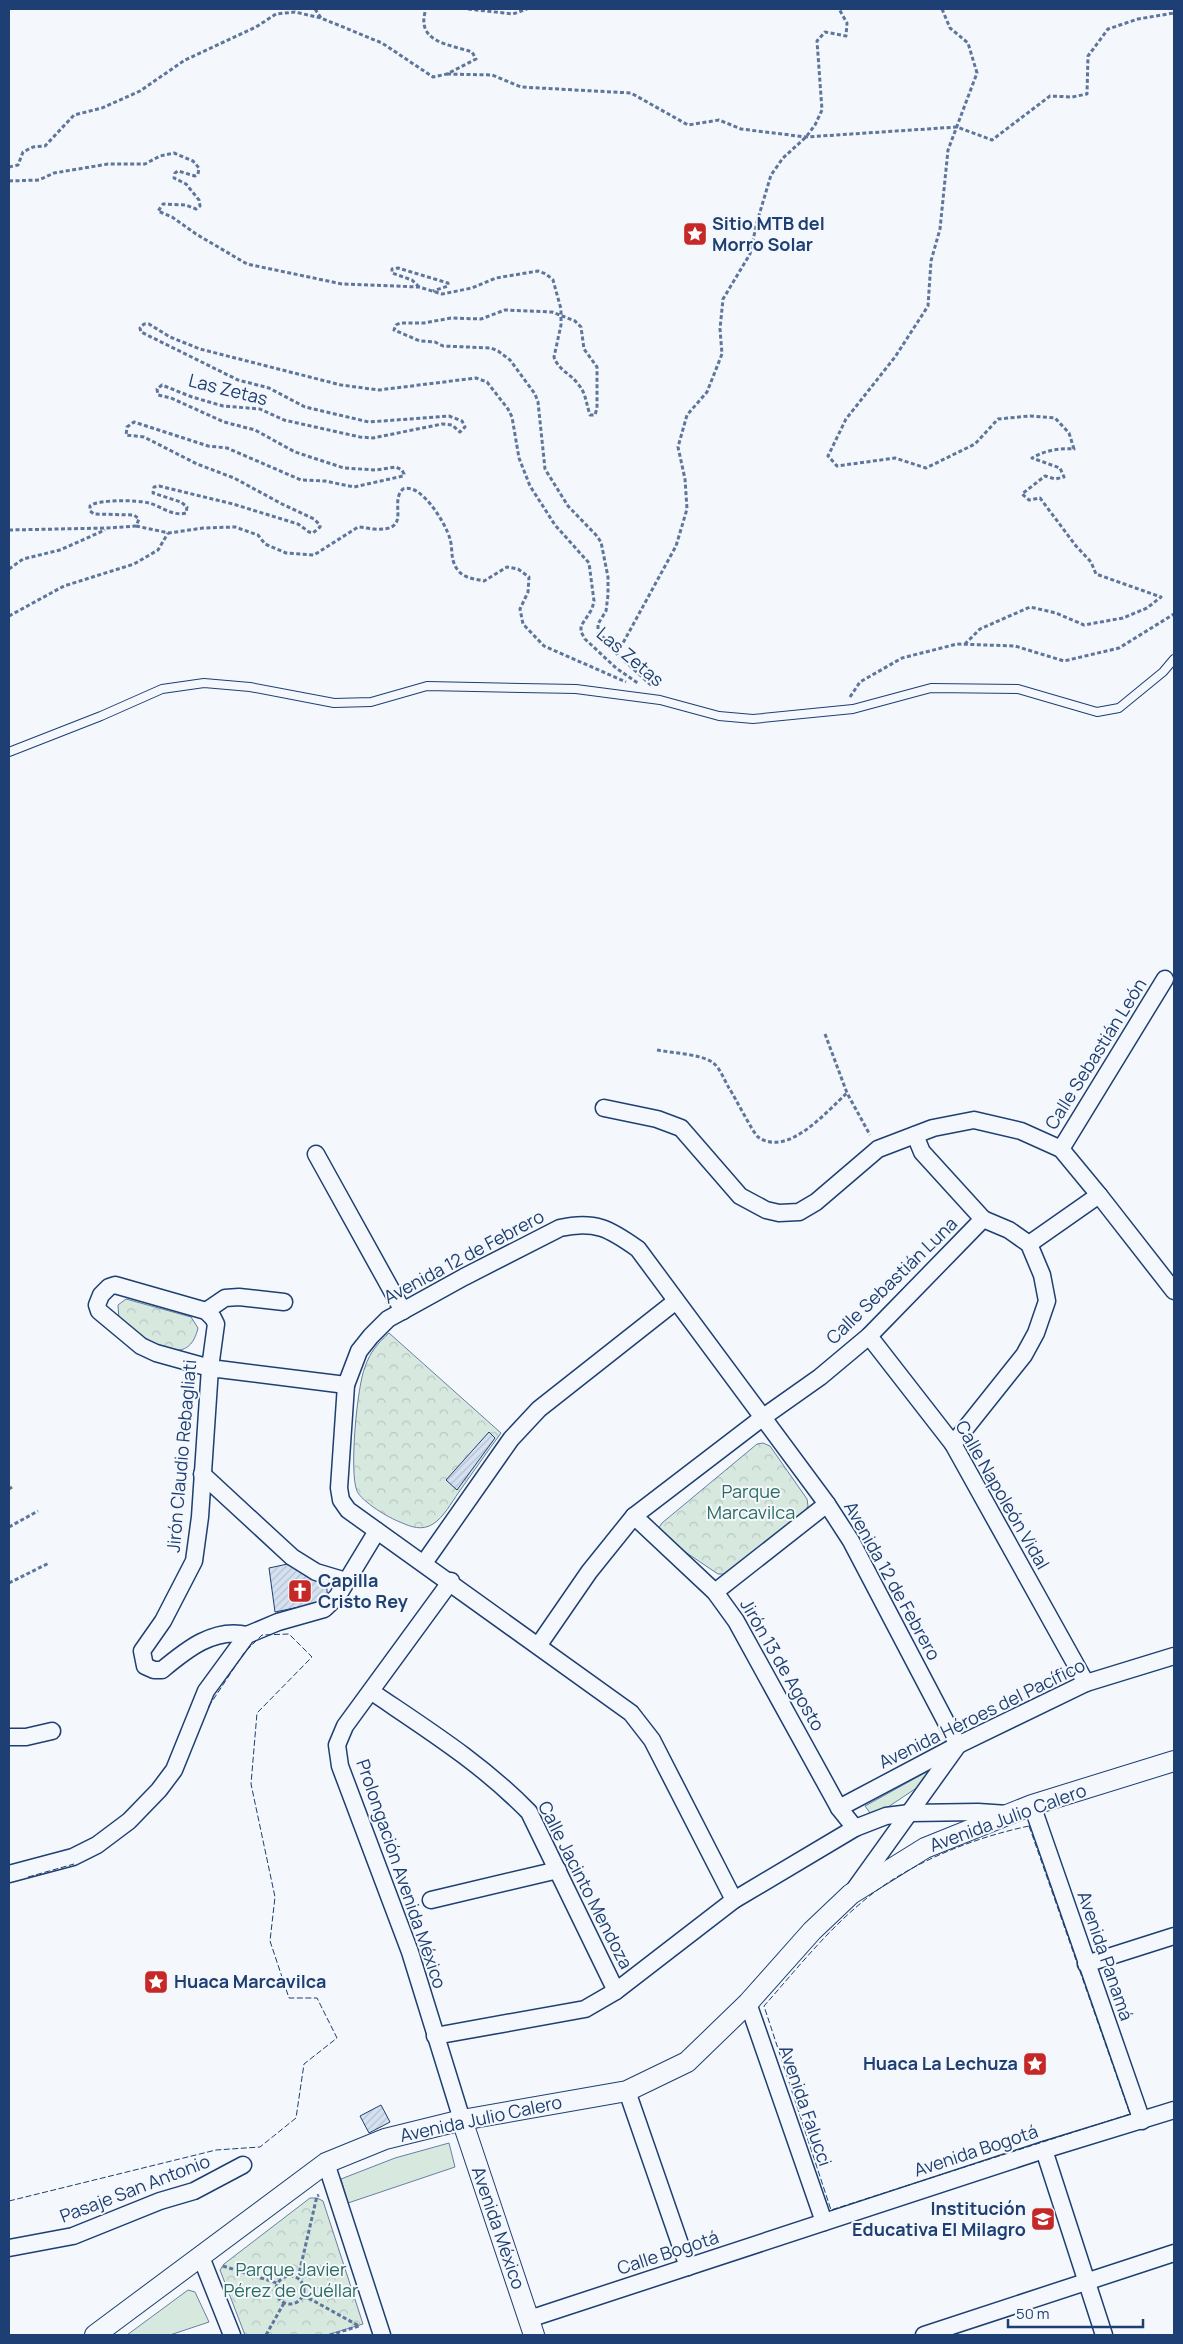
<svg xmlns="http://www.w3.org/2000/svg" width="1183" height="2344" font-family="Manrope,sans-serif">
  <defs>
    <pattern id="park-crowns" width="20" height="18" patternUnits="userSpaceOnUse" patternTransform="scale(1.25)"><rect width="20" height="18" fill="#d7e8df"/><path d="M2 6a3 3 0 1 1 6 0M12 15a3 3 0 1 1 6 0" fill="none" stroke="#b8c8c3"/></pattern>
    <pattern id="building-hatch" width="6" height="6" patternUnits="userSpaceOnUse" patternTransform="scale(1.25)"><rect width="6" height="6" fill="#d5e0f0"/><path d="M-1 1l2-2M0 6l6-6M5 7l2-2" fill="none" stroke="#b6c1d1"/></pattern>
  </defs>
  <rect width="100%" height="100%" fill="#f4f7fb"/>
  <g fill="#d7e8df" stroke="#687fa3">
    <polygon points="930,1770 927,1781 873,1817 865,1806"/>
    <polygon points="449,2143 455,2167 348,2203 341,2179 395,2158"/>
    <polygon points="188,2290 195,2292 209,2322 170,2335 127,2335"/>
  </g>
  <g fill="url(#park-crowns)" stroke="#687fa3">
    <path d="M126 1299 191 1317 198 1328C187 1375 142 1335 119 1320L118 1305Z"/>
    <path d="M389 1333 501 1433C487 1452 473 1472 459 1492 451 1503 444 1517 433 1524 422 1531 411 1527 400 1522 389 1518 362 1502 357 1491 349 1473 357 1386 365 1367 370 1352 378 1343 389 1333Z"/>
    <polygon points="763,1443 770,1446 807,1499 808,1506 804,1514 727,1574 718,1574 660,1535 658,1529 662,1523 757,1444"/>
    <polygon points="310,2198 317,2198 323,2201 363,2324 327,2335 245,2335 220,2270 224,2264"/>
  </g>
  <g fill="url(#building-hatch)" stroke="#1d3f73">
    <polygon points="489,1432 495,1438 457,1490 446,1480"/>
    <polygon points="297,1562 326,1580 328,1601 275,1612 269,1568"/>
    <polygon points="381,2105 390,2122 369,2133 360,2116"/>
  </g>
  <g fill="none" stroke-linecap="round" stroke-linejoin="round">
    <defs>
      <polyline id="service" points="9,752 101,716 162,689 204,683 250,687 334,703 371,702 427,686 576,689 660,700 719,716 753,719 853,709 931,688 1018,689 1097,712 1119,708 1163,672 1174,659"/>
      <g id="minor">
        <polyline points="604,1108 657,1119 681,1128 740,1196 766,1210 779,1213 799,1212 816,1202 878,1149 933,1128 974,1120 1021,1131 1061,1149 1099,1195 1174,1291"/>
        <polyline points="915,1135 922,1152 983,1219"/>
        <polyline points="1061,1149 1165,979"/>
        <polyline points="316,1154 403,1311"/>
        <polyline points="1029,1244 1099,1195"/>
        <polyline points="206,1311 225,1298 239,1297 284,1302"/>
        <polyline points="869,1336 953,1444 1086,1683"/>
        <polyline points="953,1444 1024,1355 1036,1333 1047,1301 1042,1275 1029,1244 1009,1230 983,1219"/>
        <polyline points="202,1474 292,1557 316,1572 346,1581"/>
        <polyline points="634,1516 715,1592 736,1621 839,1808 855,1828"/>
        <polyline points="424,1563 511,1439 539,1409 676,1301"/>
        <polyline points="451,1581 345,1726 337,1745 340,1766 410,1952 462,2120"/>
        <polyline points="715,1592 827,1504"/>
        <path d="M247 1635C214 1627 186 1650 162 1670H154L145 1666 142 1651 163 1621 194 1561 200 1517 210 1368 216 1324 213 1318 206 1311 115 1285 109 1287 101 1295 97 1305 99 1311 141 1346 156 1353 210 1368 346 1385"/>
        <polyline points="538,1646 589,1572 634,1516 762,1418 820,1377 869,1336 983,1219"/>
        <path d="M372 1692C428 1730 481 1763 529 1812L616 1991"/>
        <polyline points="9,1737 26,1737 52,1731"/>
        <polyline points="1032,1805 1142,2121"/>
        <polyline points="839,1808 958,1745 1086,1683 1174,1656"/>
        <polyline points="9,1874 73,1857 97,1845 129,1821 159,1790 174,1770 206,1691 247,1635 278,1622 324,1609 337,1597 377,1531"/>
        <polyline points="431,1900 558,1870"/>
        <path d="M734 1900 652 1740 631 1713 348 1510 341 1500 339 1488 346 1385 359 1351 371 1336 388 1319 464 1277 560 1228C595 1220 610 1229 638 1249L827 1504 851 1541 958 1745 854 1890"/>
        <polyline points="1086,1964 1174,1936"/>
        <polyline points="748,2003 824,2222"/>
        <polyline points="435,2036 585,2009 616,1991 734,1900 855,1828 886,1816 910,1813 978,1812 1008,1814"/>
        <polyline points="627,2091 688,2267"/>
        <polyline points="1044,2150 1104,2335"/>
        <polyline points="326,2163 382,2335"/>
        <polyline points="9,2248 73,2236 160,2201 194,2191 243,2165"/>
        <polyline points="201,2257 232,2335"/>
        <polyline points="529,2319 1044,2150 1174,2110"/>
        <polyline points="924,2335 1174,2253"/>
      </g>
      <g id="tertiary">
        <polyline points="462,2120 534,2335"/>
        <polyline points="95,2335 326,2163 385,2139 462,2120 627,2091 687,2062 748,2003 812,1931 851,1894 925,1848 1032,1805 1174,1761"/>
      </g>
    </defs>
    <use href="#service" stroke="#1d3f73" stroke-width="10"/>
    <use href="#minor" stroke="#1d3f73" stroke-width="19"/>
    <use href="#tertiary" stroke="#1d3f73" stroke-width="22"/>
    <g stroke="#5e769c" stroke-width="3" stroke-dasharray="4 2.5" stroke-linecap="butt">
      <polyline points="315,9 321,18"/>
      <polyline points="468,9 513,14 527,9"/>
      <path d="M942 9 950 28 968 43 977 73 948 150 940 229 931 261 928 306 895 357 846 419 828 456 837 466 895 458 926 468 975 444 998 419 1030 416 1055 418 1069 433 1074 449C1059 448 1046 450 1032 458L1060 468 1064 477 1055 479 1045 476 1022 494 1029 500 1040 498 1076 546 1091 562 1096 574 1161 597 1147 608 1123 618 1084 625 1056 613 1030 607 980 629 965 644"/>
      <polyline points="447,74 492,75 521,87 631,93 688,125 719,120 741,129 806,137 957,127 992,140 1050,96 1072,97 1087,94 1088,56 1108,29 1138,19 1174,13"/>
      <path d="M9 167 18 165 23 152 33 147 45 146 74 115 102 108 140 91 185 60 256 27 276 14 295 12 321 18 382 43 433 77 447 74 476 59 472 52C448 44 415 42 426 9"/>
      <path d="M9 181 39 180 54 173 108 164H145L160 156 174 153 193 161 199 168 198 174 195 176 178 171 175 173 174 178 186 184 199 200 200 206 196 209 186 205 163 204 158 211 172 217 196 234 247 264 342 284 419 287 442 294 472 288 496 278 538 271 546 274 553 280 561 309V325L554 357C558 370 570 373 578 384 586 393 586 403 590 415H595L597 408V367L584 349 581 327 575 321 552 312 505 310 481 319 451 318 424 323H400L396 325 394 330 420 341 435 342 443 346 491 348 498 351 510 360 535 394 538 402 545 469 568 506 596 535 601 542 608 577V595L606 611 598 624V631L617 654 652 686"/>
      <polyline points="419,287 412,280 392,273 392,269 398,268 448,283 448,286 433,291"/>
      <path d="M136 526 169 533 203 528 235 527 258 535 265 544 286 553 314 555 358 527C364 527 369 529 374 529 414 532 388 503 403 489 421 482 446 524 450 539 453 549 450 559 457 569 463 578 474 579 484 581L507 567 518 569 529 577 528 592 520 609 523 624 544 646 626 682"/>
      <path d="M9 530 108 528 136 526 139 519 134 515 94 514 90 511V506C98 499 138 500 149 503 161 506 173 517 186 513L187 507 181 502 153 493 154 487 159 486 233 504 298 524 309 532 313 533 320 527V525L314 519 282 504 234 478 197 464 144 437 126 435 127 427 134 422 208 446 227 448 301 480 325 481 354 487 403 476 404 474 402 470 396 467 376 470 344 468 295 452 255 430 224 422 171 398 158 395 157 389 162 385 192 397 223 406 260 409 284 420 360 437 373 438 442 424 452 425 460 432 465 427 462 421 449 416 369 422 305 407 269 388 238 380 141 332 140 328 144 324H149L170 337 200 349 341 385 379 390 476 378 487 382 508 409 512 417 519 458 530 486 555 525 589 563 594 601 592 609 581 626V632L585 639 616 668 639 684"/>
      <polyline points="9,569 23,559 60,550 105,530"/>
      <polyline points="9,616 64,586 134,564 158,550 168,533"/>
      <polyline points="617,654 676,546 687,509 685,479 678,447 687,415 707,392 722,354 720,329 723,299 750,254 757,222 771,175 783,158 806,137 815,125 822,110 817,41 825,32 846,36 847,23 839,9"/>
      <polyline points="850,697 860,682 902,658 957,644 1015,646 1064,661 1119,648 1174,614"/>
      <polyline points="825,1034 847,1093 870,1135"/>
      <path d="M657 1050C672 1053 700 1054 712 1062 720 1067 724 1080 729 1088 735 1097 753 1133 758 1137 788 1158 827 1111 847 1093"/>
      <polyline points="9,1489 12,1487"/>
      <polyline points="9,1527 38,1511"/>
      <polyline points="9,1583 49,1563"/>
      <polyline points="223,2266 277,2283"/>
      <circle cx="290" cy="2290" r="14"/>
      <polyline points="298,2278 317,2196 319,2195"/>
      <polyline points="303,2295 359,2326"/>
      <polyline points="266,2335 284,2303"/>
      <polyline points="330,2335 359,2326"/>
    </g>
    <use href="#service" stroke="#f4f7fb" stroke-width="8"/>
    <use href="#minor" stroke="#f4f7fb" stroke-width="16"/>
    <use href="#tertiary" stroke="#f4f7fb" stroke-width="20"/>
    <g stroke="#1d3f73" stroke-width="1" stroke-dasharray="6 2.5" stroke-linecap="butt">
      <path d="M1029 1826 1130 2114 831 2210 764 2006C795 1971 825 1933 861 1903 906 1864 972 1838 1029 1826Z"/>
      <polyline points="28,1877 74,1864"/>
      <polyline points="9,2201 216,2150 260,2147 296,2118 304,2064 337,2038 317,1998 289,1998 270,1941 275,1897 251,1784 257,1713 312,1657 289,1634 262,1635 244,1653 207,1709"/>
    </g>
  </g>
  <defs>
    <symbol id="sight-square" viewBox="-11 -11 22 22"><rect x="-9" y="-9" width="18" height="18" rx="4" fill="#c62828" stroke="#f4f7fb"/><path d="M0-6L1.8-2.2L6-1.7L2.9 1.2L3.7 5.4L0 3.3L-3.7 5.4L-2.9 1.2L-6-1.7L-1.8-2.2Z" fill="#fff"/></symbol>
    <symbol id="church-square" viewBox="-11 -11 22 22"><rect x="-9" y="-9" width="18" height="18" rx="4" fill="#c62828" stroke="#f4f7fb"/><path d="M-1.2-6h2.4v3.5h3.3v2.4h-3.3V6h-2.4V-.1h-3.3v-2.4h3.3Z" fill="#fff"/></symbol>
    <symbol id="school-square" viewBox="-11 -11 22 22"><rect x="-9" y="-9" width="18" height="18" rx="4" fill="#c62828" stroke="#f4f7fb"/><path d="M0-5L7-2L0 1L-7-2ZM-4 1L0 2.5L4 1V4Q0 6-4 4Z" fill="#fff"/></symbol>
  </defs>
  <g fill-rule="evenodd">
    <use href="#sight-square" x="681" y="220" width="28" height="28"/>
    <use href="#church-square" x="286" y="1577" width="28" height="28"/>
    <use href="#sight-square" x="142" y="1968" width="28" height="28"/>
    <use href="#sight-square" x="1021" y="2050" width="28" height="28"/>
    <use href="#school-square" x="1029" y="2205" width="28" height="28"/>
  </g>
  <g text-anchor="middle" stroke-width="4" stroke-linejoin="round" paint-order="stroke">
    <g font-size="18" font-weight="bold" fill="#1d3f73" stroke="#f4f7fb" text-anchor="start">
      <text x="712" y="230">Sitio MTB del<tspan x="712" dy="21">Morro Solar</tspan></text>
      <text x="318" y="1587">Capilla<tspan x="318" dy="21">Cristo Rey</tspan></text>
      <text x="174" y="1988">Huaca Marcavilca</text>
      <text x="1018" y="2070" text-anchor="end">Huaca La Lechuza</text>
      <text x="1026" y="2215" text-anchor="end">Institución<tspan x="1026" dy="21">Educativa El Milagro</tspan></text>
    </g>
    <g font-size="18" fill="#1d3f73" stroke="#f4f7fb">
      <text transform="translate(228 390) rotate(14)" y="6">Las Zetas</text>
      <text transform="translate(630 657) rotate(40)" y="6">Las Zetas</text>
      <text transform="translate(1096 1054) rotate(-58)" y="6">Calle Sebastián León</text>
      <text transform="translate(464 1257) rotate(-28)" y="6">Avenida 12 de Febrero</text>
      <text transform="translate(892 1281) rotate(-44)" y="6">Calle Sebastián Luna</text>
      <text transform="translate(182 1456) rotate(-85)" y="6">Jirón Claudio Rebagliati</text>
      <text transform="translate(1002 1495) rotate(60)" y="6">Calle Napoleón Vidal</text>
      <text transform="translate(892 1581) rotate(61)" y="6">Avenida 12 de Febrero</text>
      <text transform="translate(782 1665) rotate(60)" y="6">Jirón 13 de Agosto</text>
      <text transform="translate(982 1714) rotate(-26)" y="6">Avenida Héroes del Pacífico</text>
      <text transform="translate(1008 1818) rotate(-20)" y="6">Avenida Julio Calero</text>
      <text transform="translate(401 1874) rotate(71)" y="6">Prolongación Avenida México</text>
      <text transform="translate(585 1885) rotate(63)" y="6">Calle Jacinto Mendoza</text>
      <text transform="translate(1105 1956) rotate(71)" y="6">Avenida Panamá</text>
      <text transform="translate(805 2106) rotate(71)" y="6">Avenida Falucci</text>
      <text transform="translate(481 2119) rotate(-12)" y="6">Avenida Julio Calero</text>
      <text transform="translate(976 2151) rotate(-18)" y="6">Avenida Bogotá</text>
      <text transform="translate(135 2189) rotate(-21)" y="6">Pasaje San Antonio</text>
      <text transform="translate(498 2228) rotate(71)" y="6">Avenida México</text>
      <text transform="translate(668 2253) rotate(-18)" y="6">Calle Bogotá</text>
    </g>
    <g font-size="18" fill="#2c6c60" stroke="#f4f7fb">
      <text x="751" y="1498">Parque<tspan x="751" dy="21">Marcavilca</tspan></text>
      <text x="291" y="2276">Parque Javier<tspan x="291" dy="21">Pérez de Cuéllar</tspan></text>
    </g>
  </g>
  <rect width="1183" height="2344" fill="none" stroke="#1d3f73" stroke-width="20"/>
  <path d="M1008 2319v8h135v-8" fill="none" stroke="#1d3f73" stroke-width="2.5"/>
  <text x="1016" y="2319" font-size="15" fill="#1d3f73" stroke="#f4f7fb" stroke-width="4" paint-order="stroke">50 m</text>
</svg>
